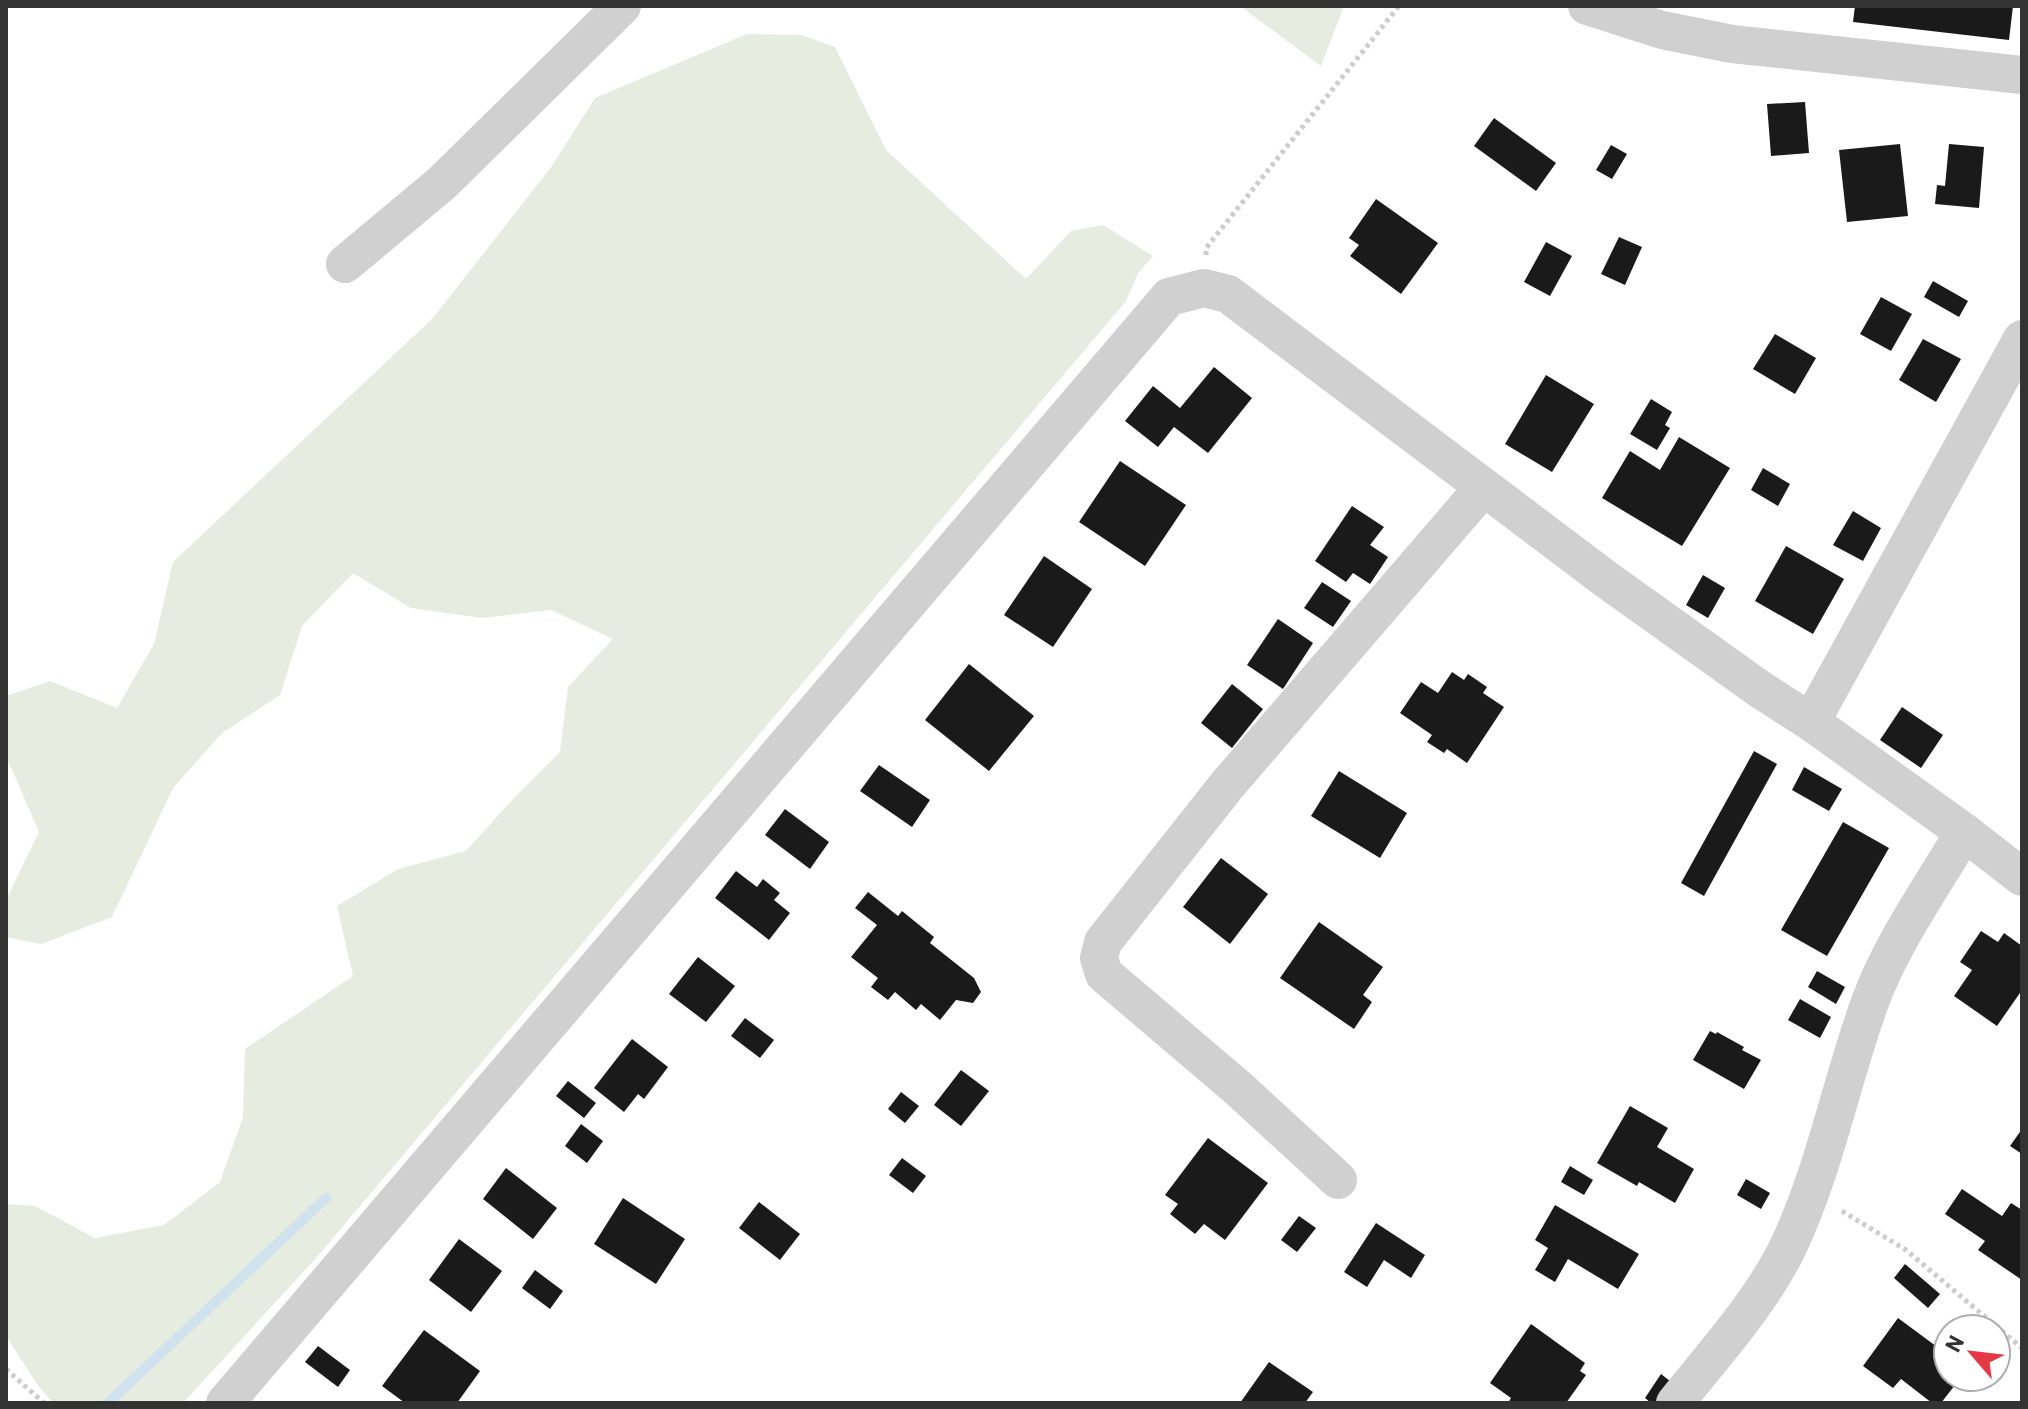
<svg xmlns="http://www.w3.org/2000/svg" width="2028" height="1409" font-family="Barlow,sans-serif">
  <rect width="100%" height="100%" fill="#fff"/>
  <g fill="#e6ecdf">
    <polygon points="1240,6 1344,6 1321,66"/>
    <polygon points="747,34 802,35 835,47 886,150 1026,279 1071,231 1103,225 1153,256 1138,273 1126,301 316,1258 183,1403 53,1403 37,1384 6,1336 6,1204 35,1206 95,1238 164,1225 220,1182 243,1117 245,1049 353,976 337,906 398,869 466,851 512,800 560,752 568,687 613,639 551,610 482,618 411,608 353,573 302,626 280,695 222,733 173,788 112,917 41,944 6,937 6,900 39,832 6,756 6,696 50,681 117,708 154,644 173,562 433,318 552,166 595,98"/>
  </g>
  <g fill="none" stroke-linecap="round" stroke-linejoin="round">
    <polyline stroke="#cfe2ee" stroke-width="10" points="108,1403 326,1198"/>
  </g>
  <g fill="#1a1a1a">
    <polygon points="1855,6 2013,6 2009,40 1853,22"/>
    <polygon points="1805,102 1809,153 1771,156 1767,104"/>
    <polygon points="1494,118 1556,163 1536,191 1474,146"/>
    <polygon points="1900,144 1908,216 1847,222 1839,150"/>
    <polygon points="1949,144 1984,147 1979,208 1935,204 1937,185 1945,186"/>
    <polygon points="1611,145 1627,154 1612,179 1596,170"/>
    <polygon points="1376,199 1438,243 1401,294 1350,256 1359,245 1349,238"/>
    <polygon points="1619,237 1642,247 1625,285 1601,274"/>
    <polygon points="1546,242 1572,256 1550,296 1524,282"/>
    <polygon points="1933,281 1968,301 1959,317 1924,297"/>
    <polygon points="1881,297 1912,314 1891,351 1860,334"/>
    <polygon points="1775,334 1816,358 1795,394 1753,369"/>
    <polygon points="1923,339 1961,359 1936,402 1899,380"/>
    <polygon points="1214,367 1252,398 1208,453 1174,427 1158,447 1125,421 1153,386 1180,408"/>
    <polygon points="1546,375 1594,404 1552,472 1505,444"/>
    <polygon points="1651,399 1672,412 1665,425 1670,428 1657,450 1630,434"/>
    <polygon points="1679,437 1730,468 1682,546 1602,498 1630,451 1660,470"/>
    <polygon points="1120,461 1186,505 1145,566 1079,522"/>
    <polygon points="1763,468 1790,484 1778,506 1751,490"/>
    <polygon points="1352,506 1384,527 1370,545 1388,557 1370,584 1353,573 1346,582 1315,561"/>
    <polygon points="1853,511 1881,528 1863,561 1833,545"/>
    <polygon points="1786,546 1844,579 1813,634 1755,601"/>
    <polygon points="1044,556 1092,589 1053,647 1004,615"/>
    <polygon points="1703,575 1725,588 1708,618 1686,605"/>
    <polygon points="1322,582 1351,601 1333,627 1304,608"/>
    <polygon points="1278,619 1313,643 1283,689 1247,665"/>
    <polygon points="969,664 1034,716 989,771 925,720"/>
    <polygon points="1452,672 1464,680 1468,674 1487,687 1483,693 1504,707 1467,763 1447,749 1444,753 1427,742 1432,735 1400,713 1421,682 1438,693"/>
    <polygon points="1232,684 1263,709 1232,748 1201,723"/>
    <polygon points="1902,707 1943,735 1921,768 1880,740"/>
    <polygon points="1754,751 1777,764 1704,896 1681,883"/>
    <polygon points="879,765 930,800 912,827 860,791"/>
    <polygon points="1804,767 1842,789 1829,811 1792,790"/>
    <polygon points="1339,771 1407,813 1380,858 1311,816"/>
    <polygon points="785,809 829,842 810,869 765,835"/>
    <polygon points="1843,822 1889,848 1827,956 1781,930"/>
    <polygon points="1221,858 1268,894 1230,944 1183,907"/>
    <polygon points="736,871 757,887 763,879 780,893 774,900 790,913 769,940 715,898"/>
    <polygon points="868,892 898,916 902,911 934,937 930,943 974,978 981,992 973,1003 956,1000 940,1020 921,1004 916,1010 895,992 888,1000 871,987 878,978 851,957 877,925 855,908"/>
    <polygon points="1319,922 1383,967 1363,995 1372,1002 1354,1029 1280,978"/>
    <polygon points="1981,931 1998,942 2004,933 2022,946 2022,990 1997,1026 1954,996 1972,970 1960,962"/>
    <polygon points="698,957 735,986 706,1022 669,994"/>
    <polygon points="1817,971 1845,987 1836,1004 1808,987"/>
    <polygon points="1800,999 1831,1017 1820,1038 1788,1020"/>
    <polygon points="745,1018 774,1040 760,1058 731,1036"/>
    <polygon points="1710,1031 1716,1034 1717,1032 1744,1047 1742,1050 1761,1060 1744,1089 1693,1060"/>
    <polygon points="632,1039 668,1067 644,1099 638,1094 624,1112 594,1088"/>
    <polygon points="961,1070 989,1091 961,1126 934,1105"/>
    <polygon points="568,1081 596,1103 584,1118 556,1096"/>
    <polygon points="901,1092 919,1106 905,1123 888,1109"/>
    <polygon points="1630,1106 1668,1128 1657,1147 1694,1169 1675,1203 1639,1182 1637,1186 1597,1163"/>
    <polygon points="581,1124 603,1141 587,1163 565,1146"/>
    <polygon points="2022,1129 2022,1154 2010,1146"/>
    <polygon points="1208,1138 1268,1183 1225,1240 1204,1224 1195,1234 1170,1214 1178,1204 1165,1195"/>
    <polygon points="902,1158 926,1176 913,1193 889,1175"/>
    <polygon points="1570,1166 1593,1180 1584,1195 1561,1182"/>
    <polygon points="506,1168 557,1208 533,1239 483,1199"/>
    <polygon points="1746,1179 1770,1193 1761,1209 1737,1195"/>
    <polygon points="1962,1189 2002,1216 2011,1203 2022,1210 2022,1280 1978,1250 1985,1241 1945,1214"/>
    <polygon points="623,1198 685,1239 656,1284 594,1244"/>
    <polygon points="759,1202 800,1234 780,1260 739,1228"/>
    <polygon points="1555,1205 1639,1254 1618,1289 1568,1259 1555,1282 1535,1270 1548,1248 1535,1240"/>
    <polygon points="1299,1216 1316,1228 1297,1252 1281,1240"/>
    <polygon points="1376,1223 1425,1255 1411,1278 1384,1260 1367,1287 1344,1272"/>
    <polygon points="459,1239 502,1271 471,1312 429,1280"/>
    <polygon points="1905,1264 1940,1294 1928,1308 1894,1278"/>
    <polygon points="535,1270 563,1291 550,1309 522,1288"/>
    <polygon points="1898,1318 1948,1355 1946,1378 1955,1385 1941,1403 1932,1403 1901,1379 1893,1388 1863,1366"/>
    <polygon points="1531,1324 1585,1363 1580,1371 1586,1375 1566,1403 1508,1403 1511,1398 1490,1383"/>
    <polygon points="424,1330 480,1371 457,1403 405,1403 382,1386"/>
    <polygon points="318,1346 350,1370 338,1387 305,1362"/>
    <polygon points="1269,1362 1313,1392 1305,1403 1240,1403"/>
    <polygon points="1661,1374 1675,1385 1663,1403 1651,1403 1645,1398"/>
  </g>
  <g fill="none" stroke-linecap="round" stroke-linejoin="round">
    <g stroke="#cdcdcd" stroke-width="5" stroke-dasharray="4 4" stroke-linecap="butt">
      <polyline points="1206,255 1206,248 1399,6"/>
      <polyline points="1842,1211 1906,1250 2022,1348"/>
      <polyline points="6,1369 44,1403"/>
    </g>
    <g stroke="#d0d0d0" stroke-width="38">
      <polyline points="1587,6 1662,30 1732,44 2022,75"/>
      <polyline points="345,264 442,183 622,6"/>
      <polyline points="1811,722 2022,339"/>
      <polyline points="1338,1180 1239,1089 1104,974 1099,958 1103,942 1228,784 1483,488"/>
      <polyline points="225,1403 1169,297 1204,288 1228,294 1607,580 1761,690 1811,722 1964,832 2022,877"/>
      <path d="M1675 1403C1715 1353 1761 1303 1789 1245 1825 1168 1841 1082 1870 1002 1892 942 1932 887 1964 832"/>
    </g>
  </g>
  <rect width="2028" height="1409" fill="none" stroke="#333333" stroke-width="16"/>
  <g transform="translate(1972 1353) rotate(298)"><circle r="38" fill="#ffffff" stroke="#adadad" stroke-width="2"/>
  <path d="M0-6L14 30L0 20L-14 30Z" fill="#e63946"/>
  <text y="-12" font-size="22" font-weight="bold" text-anchor="middle" fill="#333333">N</text>
  </g>
</svg>
